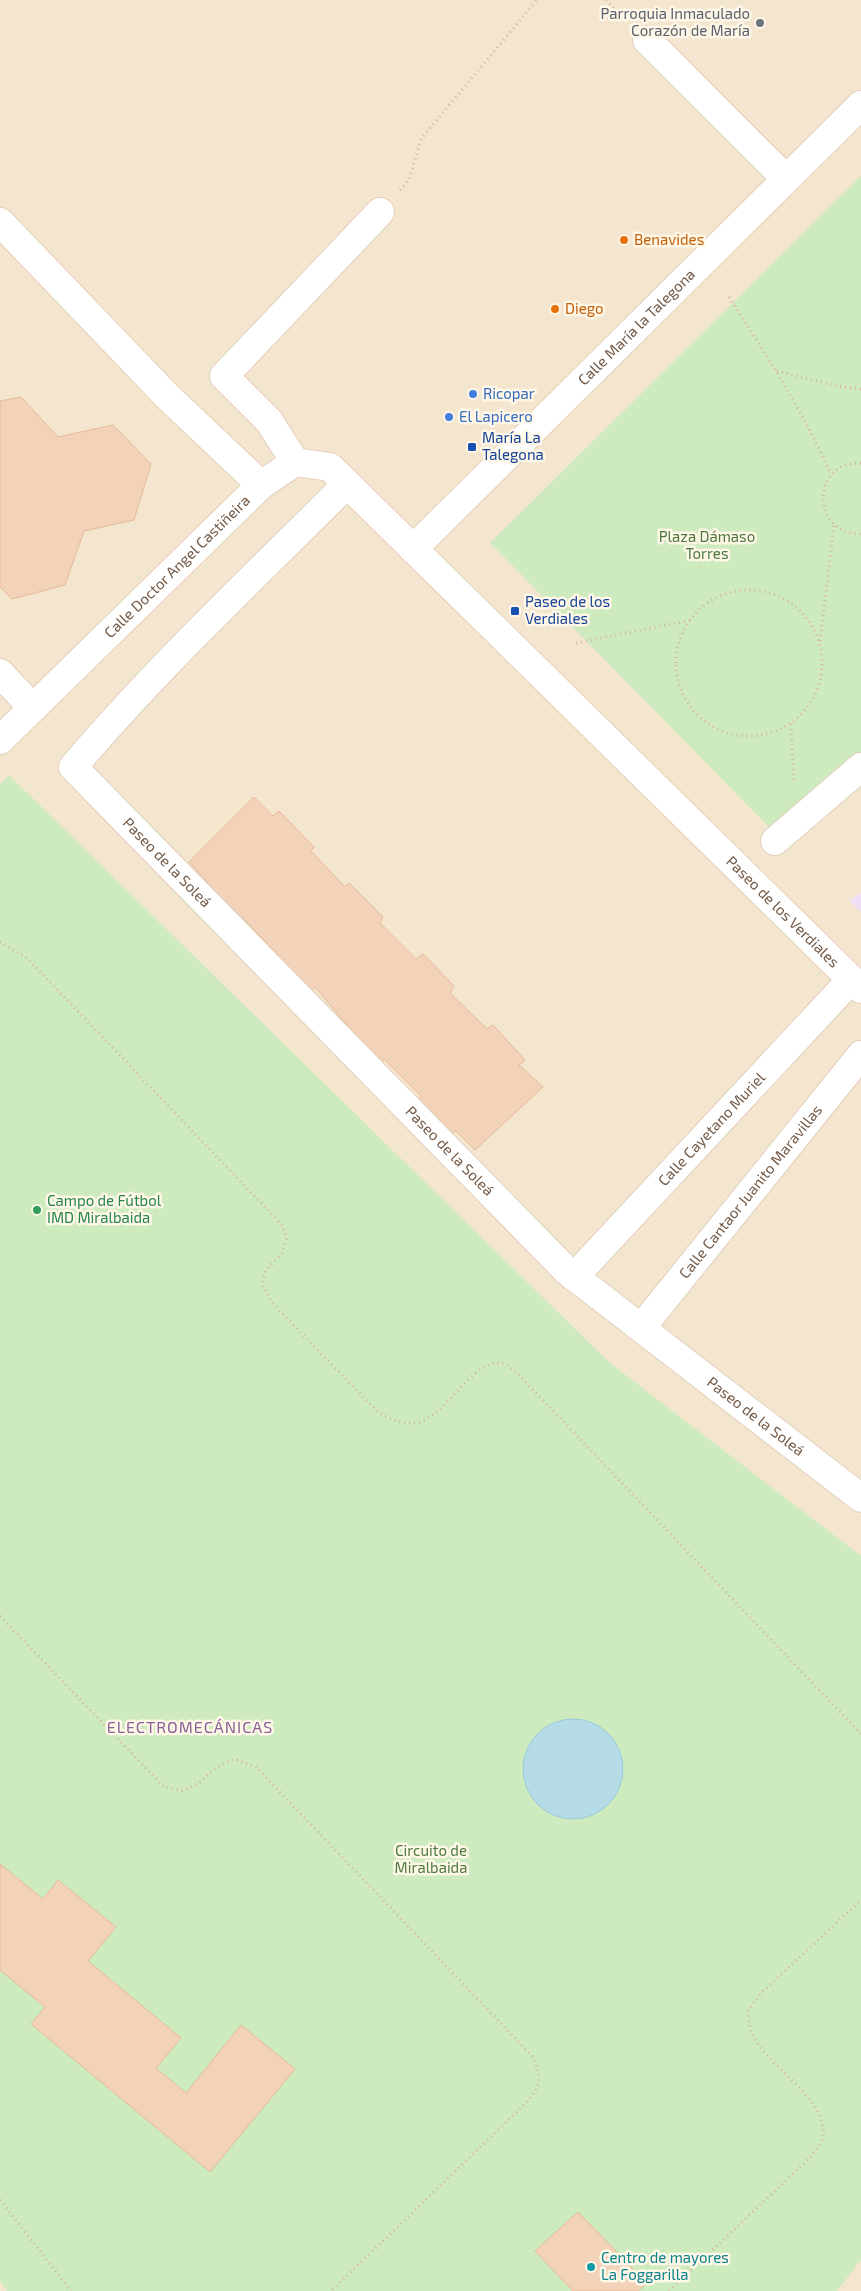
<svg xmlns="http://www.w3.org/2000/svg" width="861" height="2291" viewBox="0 0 861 2291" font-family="'Exo 2',sans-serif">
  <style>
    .residential { fill: #f4e5cf }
    .education { fill: #f0def9 }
    .green { fill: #ceeabf }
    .water { fill: #b5dce6; stroke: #9bcbd8 }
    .building { fill: #f2d2b8; stroke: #e5ba98 }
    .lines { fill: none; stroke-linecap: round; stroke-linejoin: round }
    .street-casing { stroke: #e1d0bd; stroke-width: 30 }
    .secondary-casing { stroke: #e6d1ba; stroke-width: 30 }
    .path { stroke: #d7b69b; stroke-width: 3; stroke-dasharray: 1 4; stroke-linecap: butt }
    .street { stroke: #fff; stroke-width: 28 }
    .secondary { stroke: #fff; stroke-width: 28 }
    .worship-dot { fill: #6b7280; stroke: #fff7e7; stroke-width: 2 }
    .food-dot { fill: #e8710a; stroke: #fff7e7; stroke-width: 2 }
    .shop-dot { fill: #3f7fe0; stroke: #fff7e7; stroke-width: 2 }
    .transit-dot { fill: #1a4fb4; stroke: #fff7e7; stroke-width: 2 }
    .leisure-dot { fill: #2e9e5b; stroke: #fff7e7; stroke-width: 2 }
    .culture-dot { fill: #0f9aa8; stroke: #fff7e7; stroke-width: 2 }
    .labels { text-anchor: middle; stroke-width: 5; stroke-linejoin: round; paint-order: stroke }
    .worship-label { font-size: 15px; fill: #5b616d; stroke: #fff7e7; text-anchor: end }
    .food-label { font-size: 15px; fill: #c56008; stroke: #fff7e7; text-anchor: start }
    .street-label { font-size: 15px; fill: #745a47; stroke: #fff7e7 }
    .shop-label { font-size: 15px; fill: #366cbe; stroke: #fff7e7; text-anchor: start }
    .transit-label { font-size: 15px; fill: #164399; stroke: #fff7e7; text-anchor: start }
    .park-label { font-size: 15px; fill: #4d7a3f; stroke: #fff7e7 }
    .leisure-label { font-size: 15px; fill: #27864d; stroke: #fff7e7; text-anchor: start }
    .culture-label { font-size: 15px; fill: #0d838f; stroke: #fff7e7; text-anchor: start }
    .neighbourhood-label { font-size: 16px; letter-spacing: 1px; fill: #896398; stroke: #fff7e7 }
  </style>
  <rect width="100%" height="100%" fill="#fdf3e1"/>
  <path class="residential" d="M0 0H861V2291H0Z"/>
  <path class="education" d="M861 892V912L850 901Z"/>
  <path class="green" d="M861 176V754L772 830 490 543Z
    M9 775 610 1363 861 1556V2260L837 2291H7L0 2281V785Z"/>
  <path class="water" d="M523 1769a50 50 0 1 1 100 0a50 50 0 1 1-100 0Z"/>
  <path class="building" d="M21 397 58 437 113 425 151 464 134 520 84 531 65 585 12 599 0 587V401Z
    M254 797 273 816 279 811 314 847 311 851 345 887 349 883 383 917 380 923 416 959 423 954 454 986 450 993 487 1029 493 1025 525 1060 519 1065 543 1087 475 1150 455 1130 451 1136 417 1101 421 1096 384 1059 380 1065 344 1031 348 1026 315 987 309 994 275 959 278 955 243 918 239 923 204 887 208 883 189 862Z
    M0 1864 43 1899 58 1880 116 1927 88 1961 181 2038 156 2068 186 2093 241 2025 295 2069 210 2172 31 2024 45 2007 0 1970Z
    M578 2212 647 2283 638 2291H573L535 2251Z"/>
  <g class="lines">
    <defs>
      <g id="street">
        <path d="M647 40 786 179"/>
        <path d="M295 462 269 421 224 376 380 212"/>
        <path id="s1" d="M347 484C254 577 158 667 73 767L567 1271 861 1498"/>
        <path d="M0 673 33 708"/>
        <path d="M775 841 861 767"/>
        <path id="s2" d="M574 1277 850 981"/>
        <path id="s3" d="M641 1328 861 1055"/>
      </g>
      <g id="secondary">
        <path d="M0 222 167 396 261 485"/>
        <path id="s4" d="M413 549 861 105"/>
        <path id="s5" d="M0 740 261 485 295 462 330 467 861 989"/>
      </g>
    </defs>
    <use href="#street" class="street-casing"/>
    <use href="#secondary" class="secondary-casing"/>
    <path class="path" d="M606 0 625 19
      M400 190 409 180 421 139 537 0
      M729 297C767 356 802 410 831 474
      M777 371 842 387 861 389
      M861 463C810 462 811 534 861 534
      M676 663a73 73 0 1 1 146 0a73 73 0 1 1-146 0Z
      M820 641 834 525
      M576 643 691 620
      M791 724 794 783
      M0 942 27 958 282 1225 287 1238 282 1253 266 1270 262 1283 272 1303 378 1412C389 1418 400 1424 414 1423 446 1421 475 1350 507 1365 511 1367 515 1372 519 1375L861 1734
      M0 1616 164 1787 182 1791 198 1784 217 1767 234 1759 256 1767 532 2056C543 2078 541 2086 525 2104L331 2291
      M0 2200 71 2291
      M669 2291 812 2156C815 2150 823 2142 823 2136 827 2097 767 2067 752 2034 749 2027 749 2018 748 2011L760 1994 861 1900"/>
    <use href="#street" class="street"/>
    <use href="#secondary" class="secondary"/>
  </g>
  <circle class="worship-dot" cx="760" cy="23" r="5"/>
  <g class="food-dot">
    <circle cx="624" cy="240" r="5"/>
    <circle cx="555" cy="309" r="5"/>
  </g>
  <g class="shop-dot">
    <circle cx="473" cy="394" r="5"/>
    <circle cx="449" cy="417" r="5"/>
  </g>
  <g class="transit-dot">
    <rect x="467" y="442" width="10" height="10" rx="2.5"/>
    <rect x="510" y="606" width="10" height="10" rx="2.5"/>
  </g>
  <circle class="leisure-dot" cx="37" cy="1210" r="5"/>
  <circle class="culture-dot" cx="591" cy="2267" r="5"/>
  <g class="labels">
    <g class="worship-label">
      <text x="750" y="19">Parroquia Inmaculado<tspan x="750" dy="17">Corazón de María</tspan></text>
    </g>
    <g class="food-label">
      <text x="634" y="245">Benavides</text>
      <text x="565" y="314">Diego</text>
    </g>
    <g class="street-label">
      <text dy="5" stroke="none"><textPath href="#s4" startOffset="315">Calle María la Talegona</textPath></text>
      <text dy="5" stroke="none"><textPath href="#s5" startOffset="248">Calle Doctor Angel Castiñeira</textPath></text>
      <text dy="5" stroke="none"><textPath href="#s1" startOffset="528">Paseo de la Soleá</textPath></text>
      <text dy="5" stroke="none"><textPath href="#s5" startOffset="1076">Paseo de los Verdiales</textPath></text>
      <text dy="5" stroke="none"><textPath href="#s2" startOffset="202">Calle Cayetano Muriel</textPath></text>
      <text dy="5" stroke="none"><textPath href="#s1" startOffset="932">Paseo de la Soleá</textPath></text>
      <text dy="5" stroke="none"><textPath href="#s3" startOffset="175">Calle Cantaor Juanito Maravillas</textPath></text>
      <text dy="5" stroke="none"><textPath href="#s1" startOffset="1338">Paseo de la Soleá</textPath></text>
    </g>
    <g class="shop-label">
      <text x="483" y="399">Ricopar</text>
      <text x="459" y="422">El Lapicero</text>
    </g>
    <g class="transit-label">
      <text x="482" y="443">María La<tspan x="482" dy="17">Talegona</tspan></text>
      <text x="525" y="607">Paseo de los<tspan x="525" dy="17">Verdiales</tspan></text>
    </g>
    <g class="park-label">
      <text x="707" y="542">Plaza Dámaso<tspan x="707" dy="17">Torres</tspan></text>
      <text x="431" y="1856">Circuito de<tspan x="431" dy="17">Miralbaida</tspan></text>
    </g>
    <g class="leisure-label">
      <text x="47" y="1206">Campo de Fútbol<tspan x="47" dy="17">IMD Miralbaida</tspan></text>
    </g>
    <g class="culture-label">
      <text x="601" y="2263">Centro de mayores<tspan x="601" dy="17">La Foggarilla</tspan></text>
    </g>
    <g class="neighbourhood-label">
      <text x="190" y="1733">ELECTROMECÁNICAS</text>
    </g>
  </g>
</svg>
